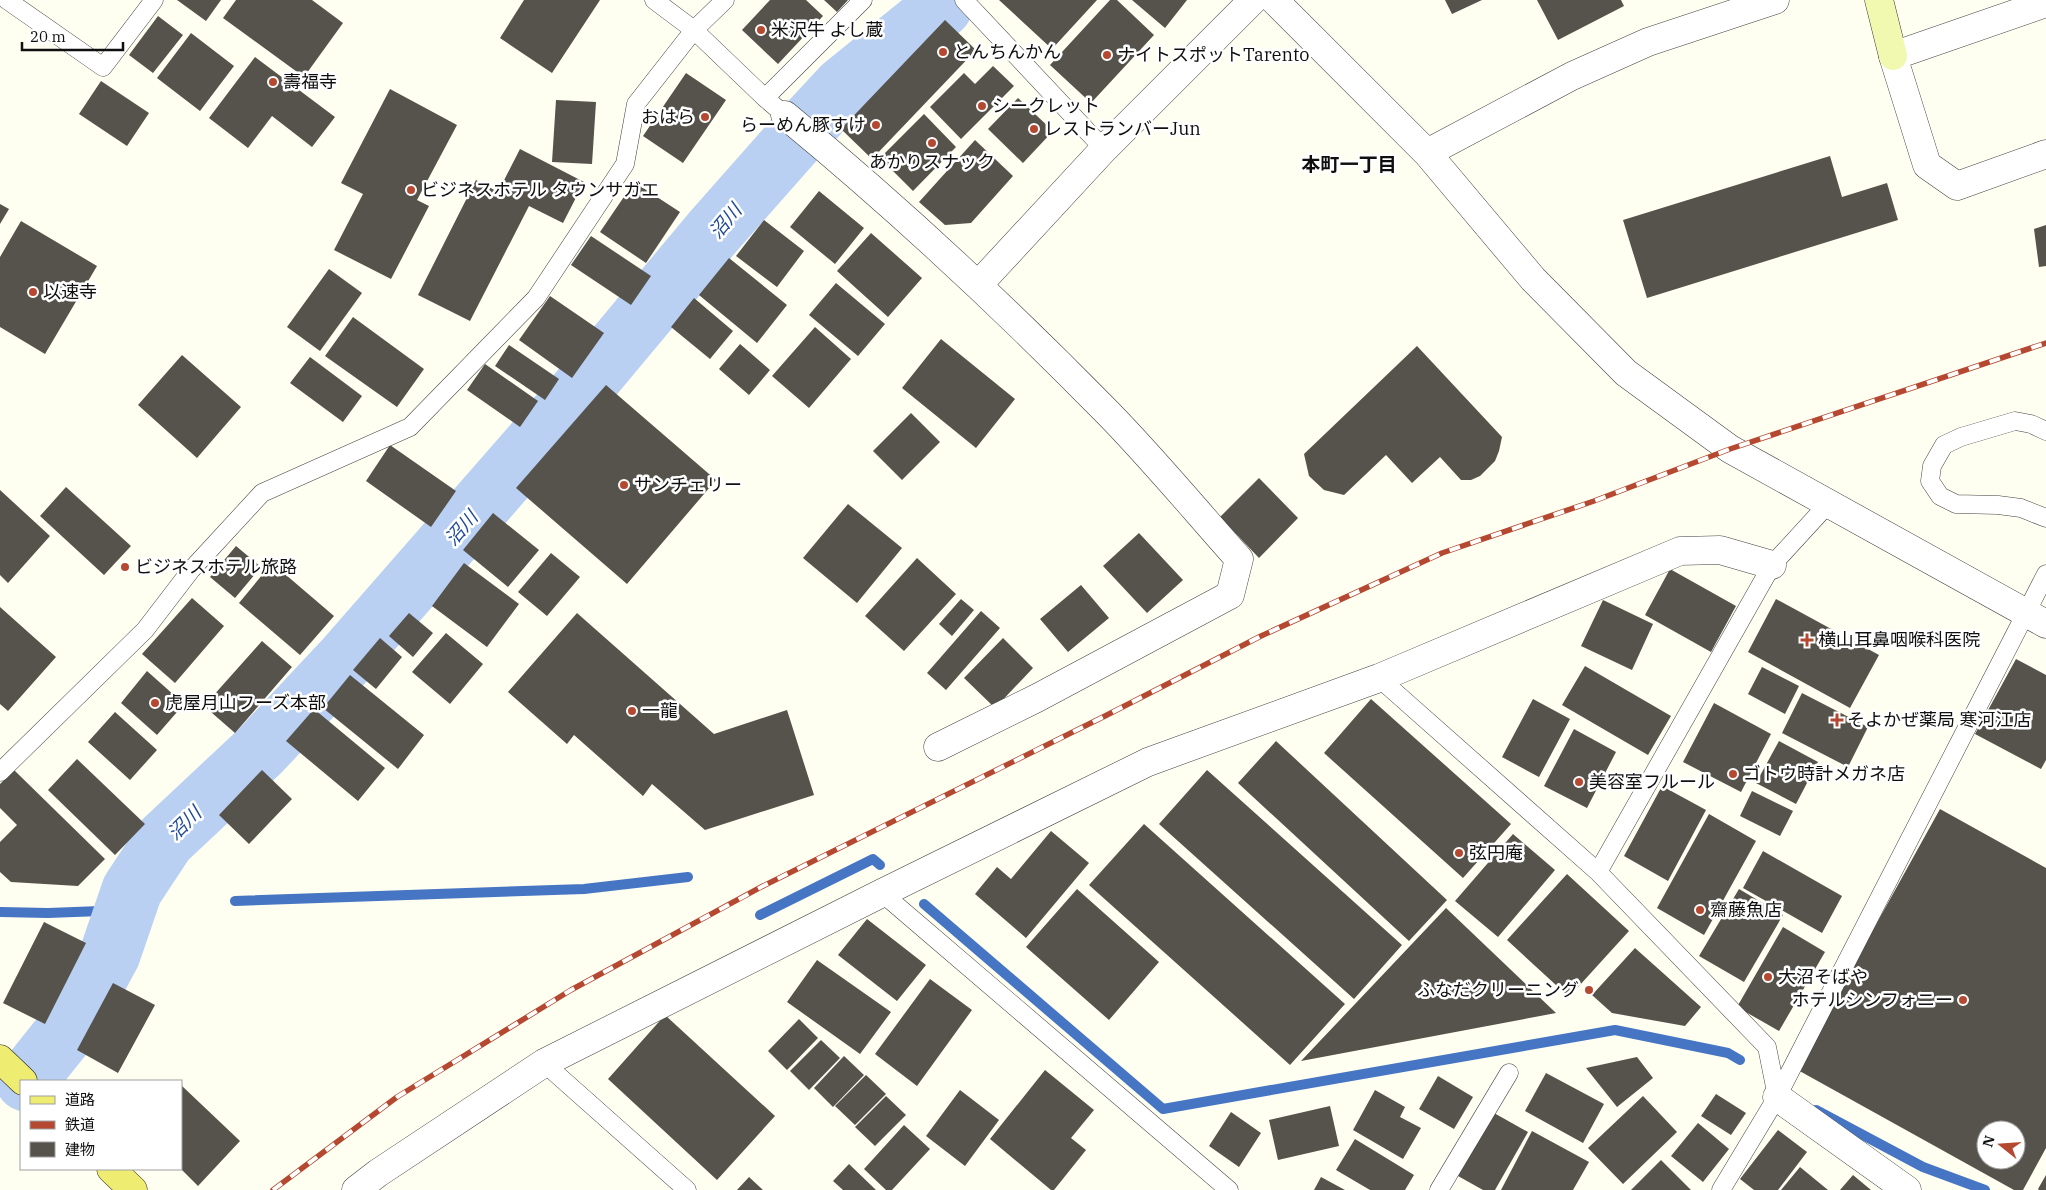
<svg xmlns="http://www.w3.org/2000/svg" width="2046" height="1190" viewBox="0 0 2046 1190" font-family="'IBM Plex Serif','Noto Sans JP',serif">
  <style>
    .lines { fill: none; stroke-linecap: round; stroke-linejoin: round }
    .stream { stroke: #4675c4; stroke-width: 10 }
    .river { stroke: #b9d0f2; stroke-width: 61 }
    .building { fill: #56524c; fill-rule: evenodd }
    .service-casing { stroke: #424242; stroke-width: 19 }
    .minor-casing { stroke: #424242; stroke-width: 29 }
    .tertiary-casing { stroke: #424242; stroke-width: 29 }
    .secondary-casing { stroke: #313131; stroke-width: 29 }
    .primary-casing { stroke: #202020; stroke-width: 29 }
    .service { stroke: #fff; stroke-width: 18 }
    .minor { stroke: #fff; stroke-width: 28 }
    .tertiary { stroke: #fff; stroke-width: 28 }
    .secondary { stroke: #f1f9b1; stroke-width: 28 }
    .primary { stroke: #eeec71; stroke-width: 28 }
    .rail-casing { stroke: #b54830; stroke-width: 5.5 }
    .rail { stroke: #fff; stroke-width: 4; stroke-dasharray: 11; stroke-linecap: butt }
    .poi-dot { fill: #b54830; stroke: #fff; stroke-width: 2 }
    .labels { text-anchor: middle; stroke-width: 5; stroke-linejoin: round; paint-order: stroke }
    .poi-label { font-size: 18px; fill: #0f0f0f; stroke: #fff; text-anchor: start }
    .neighbourhood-label { font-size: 19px; font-weight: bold; fill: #0f0f0f; stroke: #fff }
    .water-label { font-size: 19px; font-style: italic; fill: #204998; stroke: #fff }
  </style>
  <rect width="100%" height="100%" fill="#fefef1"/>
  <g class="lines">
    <path class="stream" d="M235 901 584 889 688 877
      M924 904 1163 1109 1615 1030 1728 1053 1740 1060
      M0 912 48 913 101 911
      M760 915 873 859 880 865
      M1816 1110 1923 1167 1985 1190"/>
    <path class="river" d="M26 1081 74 1021 110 954 132 890 165 840 260 751 346 659 570 403 712 233 803 130 843 87 942 7"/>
  </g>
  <path class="building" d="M177 0H221L206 21Z
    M236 0H312L343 23 304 77 223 18Z
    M524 0H600L552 73 500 38Z
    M770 0H806L823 16 778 64 742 30Z
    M824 0H848L837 12Z
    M999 0H1097L1052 49Z
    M1110 0H1117L1154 35 1091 103 1050 65Z
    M1132 0H1187L1165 28Z
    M1445 0H1482L1452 14Z
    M1537 0H1621L1624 6 1558 40Z
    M158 16 183 35 153 73 129 55Z
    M945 20 976 50 872 159 841 129Z
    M191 33 234 66 200 111 157 78Z
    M255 57 335 117 312 147 272 116 248 148 209 118Z
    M993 66 1014 86 961 139 930 107 964 73 975 84Z
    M686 73 726 100 683 163 643 136Z
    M101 81 149 113 127 146 79 114Z
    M390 89 457 125 417 200 429 206 391 279 334 250 363 194 341 183Z
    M1018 98 1053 131 1023 163 988 129Z
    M556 100 596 102 592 164 552 162Z
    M924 114 956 147 913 191 880 158Z
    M975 140 1013 176 971 223 945 225 919 202Z
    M520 149 584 182 563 223 529 206 470 321 418 295 476 180 498 192Z
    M1830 156 1842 197 1887 183 1898 220 1647 298 1623 220Z
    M634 182 680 212 646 263 600 232Z
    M819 191 864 228 835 264 790 227Z
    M0 204 9 209 0 224Z
    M764 220 804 251 777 287 736 256Z
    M21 221 97 266 45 354 0 327V257Z
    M2046 225V266L2039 267 2034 229Z
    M871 233 922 278 888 317 837 271Z
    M591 236 651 276 631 305 571 265Z
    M729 258 787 305 757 343 699 295Z
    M329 269 362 293 320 351 287 327Z
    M836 283 885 324 858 356 809 315Z
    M550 296 604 333 572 378 519 340Z
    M694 298 733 331 710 359 671 327Z
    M353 317 424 369 397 407 325 356Z
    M815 327 851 359 809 408 772 376Z
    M941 339 1015 399 976 448 902 388Z
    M740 344 770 370 749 395 719 369Z
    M509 345 559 379 545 400 495 366Z
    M1417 346 1502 437 1499 451 1495 461 1480 476 1471 480H1461L1440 457 1412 483 1386 455 1344 495 1324 490 1309 476 1304 454Z
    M182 355 241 407 197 458 138 405Z
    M310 357 362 396 343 422 290 383Z
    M485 364 538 401 520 427 467 390Z
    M606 385 716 480 627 584 516 488Z
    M911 413 940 442 902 480 873 451Z
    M390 445 456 491 431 527 366 481Z
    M1259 478 1298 518 1259 558 1220 517Z
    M66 487 131 546 104 575 40 516Z
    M0 490 50 536 8 583 0 575Z
    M848 504 902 548 857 603 803 558Z
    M493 513 539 550 508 587 463 550Z
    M1139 533 1183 580 1147 613 1103 566Z
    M236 546 261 567 235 598 210 577Z
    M551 553 580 577 547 616 518 592Z
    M917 558 956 594 904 651 865 616Z
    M272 563 334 616 300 655 239 603Z
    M464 563 519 604 487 647 432 606Z
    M1670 569 1736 606 1711 652 1645 615Z
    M1081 585 1109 618 1068 652 1040 619Z
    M192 598 224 626 175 683 142 654Z
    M961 599 974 610 952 636 939 624Z
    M1776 599 1879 655 1850 708 1748 652Z
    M1603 600 1653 624 1632 670 1581 646Z
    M0 607 56 657 8 711 0 704Z
    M981 611 1000 628 946 690 927 673Z
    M409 613 433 633 413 657 389 636Z
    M577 613 714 734 787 710 814 795 705 830 652 784 643 796 574 735 567 744 508 692Z
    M446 633 483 664 450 704 412 672Z
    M380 638 402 657 376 689 353 670Z
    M1003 638 1033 668 995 708 964 678Z
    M262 641 292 667 235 733 204 706Z
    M2016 659 2046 675V760L2041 769 1975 734Z
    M1585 666 1671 716 1648 755 1562 705Z
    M1762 667 1799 686 1785 714 1748 694Z
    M147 671 184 704 157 735 121 703Z
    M350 675 424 735 398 769 323 708Z
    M1802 693 1868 727 1848 767 1782 733Z
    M1371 699 1511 824 1463 878 1324 753Z
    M1533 699 1570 719 1539 777 1502 757Z
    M1714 703 1771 734 1741 792 1683 762Z
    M314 709 385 768 358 801 286 741Z
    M115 712 157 750 130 780 88 742Z
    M1574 729 1616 752 1587 808 1544 786Z
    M1276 741 1447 900 1409 941 1238 783Z
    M1779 741 1818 762 1796 804 1756 783Z
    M77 759 145 824 115 855 48 790Z
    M14 770 105 859 78 886 11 882 0 872V842L17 825 0 808V784Z
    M262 770 292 799 249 844 219 815Z
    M1207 770 1402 945 1354 999 1159 824Z
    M1662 786 1706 810 1668 881 1624 856Z
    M1752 791 1793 811 1780 836 1740 816Z
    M1940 809 2046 868V1148L2023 1190H2014L1796 1069ZM1986 1130H2016V1160H1986Z
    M1709 814 1756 841 1704 935 1657 908Z
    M1144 824 1345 1004 1290 1065 1089 885Z
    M1051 831 1089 863 1026 938 975 894 997 867 1011 879Z
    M1513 834 1555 870 1498 937 1455 901Z
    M1763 851 1842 896 1822 933 1743 888Z
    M1567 874 1629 931 1569 997 1507 940Z
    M1077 889 1159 962 1109 1020 1026 947Z
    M1739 889 1783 915 1744 982 1699 956Z
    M1446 908 1556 1013 1301 1061Z
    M867 919 926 965 897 1001 838 955Z
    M44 922 86 943 45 1024 3 1003Z
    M1783 927 1825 952 1779 1031 1737 1007Z
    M1635 948 1701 1007 1685 1026 1612 1013 1592 995Z
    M817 960 891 1012 860 1054 787 1002Z
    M930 979 972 1010 917 1086 875 1054Z
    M113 983 155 1005 118 1073 77 1050Z
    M665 1015 775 1116 717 1180 608 1079Z
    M799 1019 818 1038 787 1070 768 1051Z
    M821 1040 840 1058 809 1090 790 1071Z
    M844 1056 864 1075 833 1107 814 1088Z
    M1637 1057 1653 1078 1617 1107 1586 1068Z
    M1045 1070 1094 1110 1071 1138 1086 1150 1054 1190H1051L990 1139Z
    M1546 1073 1604 1104 1583 1143 1525 1111Z
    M866 1075 886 1094 855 1125 835 1106Z
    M1438 1076 1473 1097 1454 1129 1419 1109Z
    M181 1085 240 1141 198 1186 181 1169Z
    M960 1090 999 1120 965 1166 926 1136Z
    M1375 1090 1405 1107 1400 1117 1421 1128 1403 1159 1353 1130Z
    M1716 1094 1746 1113 1731 1135 1701 1116Z
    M886 1096 906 1115 875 1146 855 1127Z
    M1643 1096 1677 1132 1623 1184 1588 1148Z
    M1330 1106 1339 1146 1278 1160 1269 1120Z
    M1231 1112 1261 1133 1239 1167 1209 1146Z
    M1494 1113 1528 1132 1495 1190H1483L1458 1176Z
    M1698 1123 1729 1149 1703 1182 1671 1156Z
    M904 1125 930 1149 892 1190H886L864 1169Z
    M1778 1130 1807 1152 1778 1190H1754L1740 1179Z
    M1532 1131 1589 1162 1573 1190H1501Z
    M1355 1139 1414 1175 1405 1190H1370L1336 1170Z
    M1661 1160 1691 1190H1631Z
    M849 1164 876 1190H843L833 1181Z
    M1800 1167 1828 1190H1781Z
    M1853 1175 1871 1190H1840Z
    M2046 1175V1190H2039L2038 1189Z
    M749 1177 763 1190H737Z
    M1321 1177 1345 1190H1314Z"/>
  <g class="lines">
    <defs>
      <path id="service" d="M7 0 103 67 154 0
        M654 0 694 30 765 98 785 115
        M964 0 1104 149
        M765 98 863 0
        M2046 431 2031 424 2015 421 1961 437 1944 445 1932 466 1930 481 1940 496 1956 504 1998 505 2021 508 2046 518
        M1379 678 1598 872 1767 1047 1777 1097 1721 1190
        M0 772 145 630 191 570 262 493 410 427 536 298 625 164 636 104 694 30 725 0
        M1598 872 1772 565 1828 504
        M882 893 1229 1190
        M544 1063 687 1190
        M1777 1097 2046 574
        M1439 1190 1509 1073"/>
      <path id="minor" d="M2046 3 1893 56 1927 165 1957 186 2046 154
        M785 115C898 208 1005 308 1108 413 1154 460 1196 511 1239 559L1230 595 1037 698 938 747
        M979 284 1104 149 1253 0
        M1777 1097 1907 1190
        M356 1190 378 1173 544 1063 882 893 1148 762 1379 678 1680 551 1720 550 1772 565"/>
      <path id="tertiary" d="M1274 0 1427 153 1533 279 1626 373 1730 449 2046 624
        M1427 153 1572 76 1648 42 1775 0"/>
      <path id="secondary" d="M1879 0 1893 56"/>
      <path id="primary" d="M0 1059 23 1081
        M111 1169 133 1190"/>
    </defs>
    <use href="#service" class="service-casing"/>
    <use href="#minor" class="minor-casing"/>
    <use href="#tertiary" class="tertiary-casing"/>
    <use href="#secondary" class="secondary-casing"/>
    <use href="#primary" class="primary-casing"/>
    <use href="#service" class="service"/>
    <use href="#minor" class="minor"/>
    <use href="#tertiary" class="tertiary"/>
    <use href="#secondary" class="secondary"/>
    <use href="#primary" class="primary"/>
    <defs>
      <path id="rail" d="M273 1190 397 1097 571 990 763 886 1105 716 1261 636 1442 553 1594 501 1730 449 2046 343"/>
    </defs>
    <use href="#rail" class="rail-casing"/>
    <use href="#rail" class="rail"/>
  </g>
  <g class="poi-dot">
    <circle cx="761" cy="30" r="5"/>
    <circle cx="943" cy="52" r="5"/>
    <circle cx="1107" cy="55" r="5"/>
    <circle cx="273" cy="82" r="5"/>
    <circle cx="982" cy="106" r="5"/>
    <circle cx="705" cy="117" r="5"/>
    <circle cx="876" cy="125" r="5"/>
    <circle cx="1034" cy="129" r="5"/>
    <circle cx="932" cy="143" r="5"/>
    <circle cx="411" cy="190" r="5"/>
    <circle cx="33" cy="292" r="5"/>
    <circle cx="624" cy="485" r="5"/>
    <circle cx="125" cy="567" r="5"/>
    <path d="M1804.5 632.5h5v5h5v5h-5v5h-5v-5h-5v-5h5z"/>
    <circle cx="155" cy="703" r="5"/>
    <circle cx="632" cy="711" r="5"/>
    <path d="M1834.5 712.5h5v5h5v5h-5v5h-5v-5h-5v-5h5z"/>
    <circle cx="1733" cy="774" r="5"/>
    <circle cx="1579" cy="782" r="5"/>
    <circle cx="1459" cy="853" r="5"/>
    <circle cx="1700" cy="910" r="5"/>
    <circle cx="1768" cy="977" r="5"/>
    <circle cx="1589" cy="990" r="5"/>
    <circle cx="1963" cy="1000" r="5"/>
  </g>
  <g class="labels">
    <g class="poi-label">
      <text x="771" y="36">米沢牛 よし蔵</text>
      <text x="953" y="58">とんちんかん</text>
      <text x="1117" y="61">ナイトスポットTarento</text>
      <text x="283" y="88">壽福寺</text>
      <text x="992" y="112">シークレット</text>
      <text x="695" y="123" text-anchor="end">おはら</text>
      <text x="866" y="131" text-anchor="end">らーめん豚すけ</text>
      <text x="1044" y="135">レストランバーJun</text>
      <text x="932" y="168" text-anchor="middle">あかりスナック</text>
      <text x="421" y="196">ビジネスホテル タウンサガエ</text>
      <text x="43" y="298">以速寺</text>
      <text x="634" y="491">サンチェリー</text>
      <text x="135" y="573">ビジネスホテル旅路</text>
      <text x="1818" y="646">横山耳鼻咽喉科医院</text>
      <text x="165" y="709">虎屋月山フーズ本部</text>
      <text x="642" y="717">一龍</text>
      <text x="1847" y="726">そよかぜ薬局 寒河江店</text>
      <text x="1743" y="780">ゴトウ時計メガネ店</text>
      <text x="1589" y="788">美容室フルール</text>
      <text x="1469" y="859">弦円庵</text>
      <text x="1710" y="916">齋藤魚店</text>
      <text x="1778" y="983">大沼そばや</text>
      <text x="1579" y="996" text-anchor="end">ふなだクリーニング</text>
      <text x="1953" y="1006" text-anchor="end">ホテルシンフォニー</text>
    </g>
    <g class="neighbourhood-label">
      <text x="1349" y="171">本町一丁目</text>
    </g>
    <g class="water-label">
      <text transform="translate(725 221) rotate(-50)" y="7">沼川</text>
      <text transform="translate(461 528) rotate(-49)" y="7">沼川</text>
      <text transform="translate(184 823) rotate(-44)" y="7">沼川</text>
    </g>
  </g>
  <rect x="20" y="1080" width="162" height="90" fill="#ffffff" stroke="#9f9f9f"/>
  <rect x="30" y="1096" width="25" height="8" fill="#eeec71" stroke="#9f9f9f"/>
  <text x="65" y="1105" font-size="15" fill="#0f0f0f">道路</text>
  <rect x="30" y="1121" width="25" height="8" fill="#b54830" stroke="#9f9f9f"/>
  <text x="65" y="1130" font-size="15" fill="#0f0f0f">鉄道</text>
  <rect x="30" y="1142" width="25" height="15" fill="#56524c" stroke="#9f9f9f"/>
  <text x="65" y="1155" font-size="15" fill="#0f0f0f">建物</text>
  <g transform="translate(2001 1145) rotate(287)"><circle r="24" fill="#ffffff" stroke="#9f9f9f"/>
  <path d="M0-4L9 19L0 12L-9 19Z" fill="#b54830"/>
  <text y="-8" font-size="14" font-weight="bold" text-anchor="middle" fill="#0f0f0f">N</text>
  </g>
  <path d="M22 42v8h101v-8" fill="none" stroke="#0f0f0f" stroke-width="2.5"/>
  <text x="30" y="42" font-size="15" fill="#0f0f0f" stroke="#ffffff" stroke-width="4" paint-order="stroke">20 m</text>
</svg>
